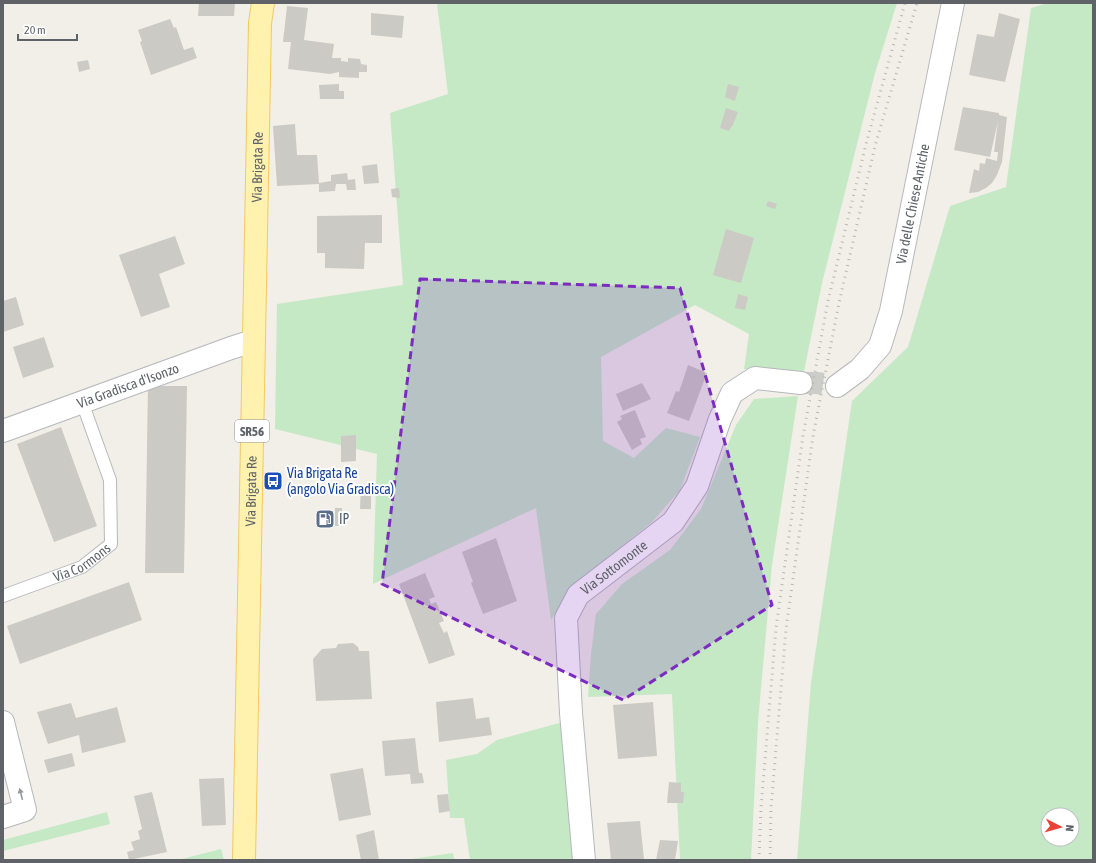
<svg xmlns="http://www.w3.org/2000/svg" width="1096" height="863" viewBox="0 0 1096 863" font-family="'Asap Condensed',sans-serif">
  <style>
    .green { fill: #c5e8c5; fill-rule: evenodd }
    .building { fill: #cccac5 }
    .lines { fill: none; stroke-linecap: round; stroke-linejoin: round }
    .street-tunnel { stroke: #ccccc8; stroke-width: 22; stroke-dasharray: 22 11; stroke-linecap: butt }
    .lane-casing { stroke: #b5b8bc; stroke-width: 14 }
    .street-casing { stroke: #b5b8bc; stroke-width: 24 }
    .primary-casing { stroke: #f2c960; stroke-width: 24 }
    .lane { stroke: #fff; stroke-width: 12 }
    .street { stroke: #fff; stroke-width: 22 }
    .primary { stroke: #fff2af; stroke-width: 22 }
    .rail { stroke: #b6b7b8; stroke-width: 3; stroke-dasharray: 1 5; stroke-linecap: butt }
    .oneway { fill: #979a9d }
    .marked { fill: #7b2cbf; fill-opacity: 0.2; stroke: #7b2cbf; stroke-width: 3; stroke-dasharray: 8 5; stroke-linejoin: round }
    .labels { text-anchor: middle; stroke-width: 4; stroke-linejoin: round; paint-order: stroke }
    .shield { fill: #fff; stroke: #8f9295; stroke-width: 1 }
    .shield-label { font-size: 13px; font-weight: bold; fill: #5f6368 }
    .street-label { font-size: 14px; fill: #5f6368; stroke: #fff }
    .transit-label { font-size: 14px; fill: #164399; stroke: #fff; text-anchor: start }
    .service-label { font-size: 14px; fill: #4e5e75; stroke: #fff; text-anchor: start }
  </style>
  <rect width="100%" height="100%" fill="#f1efe8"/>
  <path class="green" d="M437 3H897L875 73 822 283 804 371 744 369 749 334 695 305 601 357 603 441 634 458 666 428 700 437 680 490 652 522 573 585 551 620 536 508 373 584 377 454 275 429 277 304 403 285 390 113 448 94Z
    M1048 3H1093V860H797L811 683 852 401 908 347 950 206 1006 187 1031 8ZM1048 815H1072V839H1048Z
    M798 396 772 565 758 722 751 860H680L672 694 588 697 591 654 596 614 622 584 670 550 701 509 736 425 754 399Z
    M563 722 574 860H470L464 818H450L446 760 477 754 497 740Z
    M107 812 110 824 3 851V840Z
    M221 849 224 860H178Z
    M453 853 454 860H405Z"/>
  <path class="building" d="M199 3H235L234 16H198Z
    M287 6 308 8 304 40 334 44 332 58H341V61L348 62V58L360 59 361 64 367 65V72H359V78L339 77V72L330 74 288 69 291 42H283Z
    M371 13 404 16 402 38 371 35Z
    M999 13 1020 19 1005 82 969 75 977 34 994 37Z
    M170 19 174 28 176 27 184 50 193 47 197 58 151 75 140 42 142 41 138 30Z
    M88 60 90 69 79 72 77 62Z
    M339 84V91H344V99H320L319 85Z
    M728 84 739 87 735 101 725 97Z
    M963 107 999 113V115L1007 117 1002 162 997 175 992 183 986 188 978 192 969 193 974 169 979 171 980 163 985 164 986 158 997 161 998 152H994L998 121 990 157 954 150Z
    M726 108 738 112 732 127H731L729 131 720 128Z
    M295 124 297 155H317L319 183 331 181V175L347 173 348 180 355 179 356 190H347L346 184H336L335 191 319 192V184L277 186 273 126Z
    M377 164 379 183 364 184 362 166Z
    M399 188 400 198 392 197 391 189Z
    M768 201 777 204 775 209 766 206Z
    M382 215V243H365L364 269 325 268V253H317V216Z
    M726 229 754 238 741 283 713 275Z
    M175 236 185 264 159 274 170 307 141 317 119 255Z
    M738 294 748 297 745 310 735 308Z
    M16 297 24 325 3 332V301Z
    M44 337 54 367 23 378 13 347Z
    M688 365 707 373 689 421 667 413 676 391 679 392Z
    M642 383 651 399 623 411 616 394Z
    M148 386H187L184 573H145Z
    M635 410 646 437 640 439 642 444 632 450 617 422 622 419 620 416Z
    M61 427 97 526 54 542 17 444Z
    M356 435V461L341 462V436Z
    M361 485 371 486V509H360Z
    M335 508H342V526H335Z
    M496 538 517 601 483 614 471 583 473 582 462 552Z
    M425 573 435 597 429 599 431 604 436 602 444 621 439 623 444 633 447 631 455 655 429 664 399 584Z
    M129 582 142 620 20 664 7 626Z
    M353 643 358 647 359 651H369L372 699 316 701 313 659 322 649 336 648 338 644Z
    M473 698 476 719 489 717 492 735 439 742 436 702Z
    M653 702 657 756 618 759 613 705Z
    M71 703 76 718 117 707 126 742 82 753 79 735 48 744 37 712Z
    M415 738 419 773H422L424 783 411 784 410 774 385 776 382 741Z
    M72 753 75 766 48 773 44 760Z
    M363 768 371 815 339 821 330 774Z
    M224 778 226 825 202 826 199 779Z
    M669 782 681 783V792H684L683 803H667Z
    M152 792 167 852 129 860 127 852 134 850 131 842 140 839 138 831 142 829 134 796Z
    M448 794 450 811 439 813 437 795Z
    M640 821 644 859 611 860 607 823Z
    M374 830 379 860H361L356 835Z
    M660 840 678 841 675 860H656Z"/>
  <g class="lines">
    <path class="street-tunnel" d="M801 383H817L837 386"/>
    <defs>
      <g id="lane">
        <path id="s1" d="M3 596 82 567 111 544 110 480 82 402"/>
      </g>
      <g id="street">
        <path id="s2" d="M837 386 860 369 880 346 891 311 953 3"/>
        <path id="s3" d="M3 431 231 348 253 341"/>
        <path d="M3 722 25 810 3 817"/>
        <path id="s4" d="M584 860 571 713 566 618 578 595 673 522 697 486 720 419 732 393 755 378 801 383"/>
      </g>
      <g id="primary">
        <path id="s5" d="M244 860 260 23 263 3"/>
      </g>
    </defs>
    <use href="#lane" class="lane-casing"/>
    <use href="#street" class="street-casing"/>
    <use href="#primary" class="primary-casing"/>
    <use href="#lane" class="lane"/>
    <use href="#street" class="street"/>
    <use href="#primary" class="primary"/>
    <path class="rail" d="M759 860 761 808 776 628 803 436 828 301 866 144 905 3
      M770 860 771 808 786 629 813 436 839 303 875 146 917 3"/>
  </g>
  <defs><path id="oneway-solid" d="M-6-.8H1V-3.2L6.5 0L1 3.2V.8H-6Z"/></defs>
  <use class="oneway" href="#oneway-solid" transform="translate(21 794) rotate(-104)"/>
  <path class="marked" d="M420 279 680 288 772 605 623 700 382 584Z"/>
  <defs>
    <symbol id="bus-square" viewBox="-11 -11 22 22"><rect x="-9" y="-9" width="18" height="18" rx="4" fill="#1a4fb4" stroke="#fff"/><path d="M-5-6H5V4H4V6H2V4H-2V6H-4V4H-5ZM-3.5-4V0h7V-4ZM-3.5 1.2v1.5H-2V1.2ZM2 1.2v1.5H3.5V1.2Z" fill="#fff"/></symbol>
    <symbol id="fuel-square" viewBox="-11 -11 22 22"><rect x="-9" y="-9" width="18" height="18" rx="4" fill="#5c6f8a" stroke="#fff"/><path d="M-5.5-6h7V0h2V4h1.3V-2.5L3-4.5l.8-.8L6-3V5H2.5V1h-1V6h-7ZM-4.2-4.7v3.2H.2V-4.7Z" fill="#fff"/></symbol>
  </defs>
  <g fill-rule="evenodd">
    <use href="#bus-square" x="262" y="470" width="22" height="22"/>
    <use href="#fuel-square" x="314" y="508" width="22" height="22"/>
  </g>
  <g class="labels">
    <rect class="shield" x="235" y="420" width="34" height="22" rx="3"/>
    <g class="shield-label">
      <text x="252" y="436">SR56</text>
    </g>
    <g class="street-label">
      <text dy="5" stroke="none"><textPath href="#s5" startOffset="693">Via Brigata Re</textPath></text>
      <text dy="5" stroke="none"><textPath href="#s2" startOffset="205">Via delle Chiese Antiche</textPath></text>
      <text dy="5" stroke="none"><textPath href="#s3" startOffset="133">Via Gradisca d'Isonzo</textPath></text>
      <text dy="5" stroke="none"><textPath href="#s5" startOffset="369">Via Brigata Re</textPath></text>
      <text dy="5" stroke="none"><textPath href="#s1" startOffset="86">Via Cormons</textPath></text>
      <text dy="5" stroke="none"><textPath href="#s4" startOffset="314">Via Sottomonte</textPath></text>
    </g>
    <g class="transit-label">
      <text x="287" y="478">Via Brigata Re<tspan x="287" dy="16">(angolo Via Gradisca)</tspan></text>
    </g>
    <g class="service-label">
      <text x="339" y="524">IP</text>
    </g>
  </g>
  <rect width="1096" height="863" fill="none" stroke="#5f6368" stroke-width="8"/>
  <g transform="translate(1060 827) rotate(96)"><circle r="19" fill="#ffffff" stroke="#bfc1c3"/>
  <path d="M0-3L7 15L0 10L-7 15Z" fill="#ea4335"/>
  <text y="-6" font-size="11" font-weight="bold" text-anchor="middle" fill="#5f6368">N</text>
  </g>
  <path d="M18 34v6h59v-6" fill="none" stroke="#5f6368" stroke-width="2"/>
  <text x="24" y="34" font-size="12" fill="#5f6368" stroke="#ffffff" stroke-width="3" paint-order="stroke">20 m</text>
</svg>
